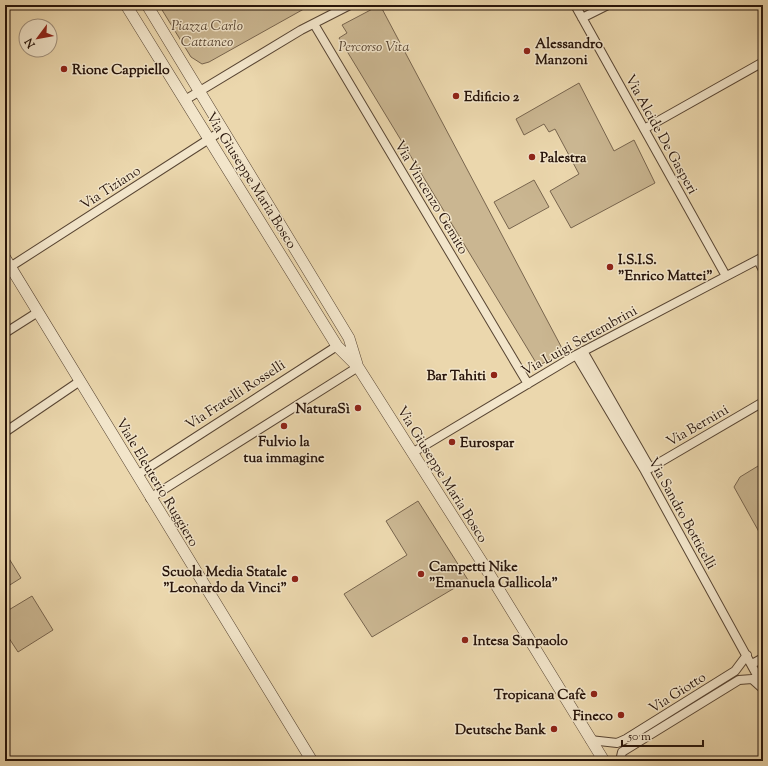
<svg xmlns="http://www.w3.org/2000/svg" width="768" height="766" viewBox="0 0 768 766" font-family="'Sorts Mill Goudy',serif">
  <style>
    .green { fill: #cab691; stroke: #78654e }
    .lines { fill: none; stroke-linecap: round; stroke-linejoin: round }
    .minor-casing { stroke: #584533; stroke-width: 10 }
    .tertiary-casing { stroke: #584533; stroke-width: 12 }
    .minor { stroke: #f2e5ca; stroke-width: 8 }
    .tertiary { stroke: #f2e5ca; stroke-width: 11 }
    .poi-dot { fill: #8f2418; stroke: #f2e5ca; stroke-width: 1.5 }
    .labels { text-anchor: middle; stroke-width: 3; stroke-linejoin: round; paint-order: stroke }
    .park-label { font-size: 14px; font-style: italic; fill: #584532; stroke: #f2e5ca }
    .poi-label { font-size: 14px; font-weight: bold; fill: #27140a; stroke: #f2e5ca; text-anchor: start }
    .street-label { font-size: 14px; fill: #27140a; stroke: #f2e5ca }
  </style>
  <rect width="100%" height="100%" fill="#ebd7ad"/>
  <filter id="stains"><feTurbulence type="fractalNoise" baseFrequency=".005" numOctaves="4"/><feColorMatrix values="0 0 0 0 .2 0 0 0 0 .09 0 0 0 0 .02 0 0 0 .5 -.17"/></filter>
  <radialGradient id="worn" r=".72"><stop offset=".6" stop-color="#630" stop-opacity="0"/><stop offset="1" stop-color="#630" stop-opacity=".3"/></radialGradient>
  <path class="green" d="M159 5H311L209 62 202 64 191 57Z
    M380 5 564 352 538 366 339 38 347 33 342 25Z
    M579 83 614 151 634 140 655 183 571 228 550 191 579 174 555 129 549 132 544 124 524 135 516 119Z
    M534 180 549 207 509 229 494 202Z
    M763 463V539L734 487 740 477Z
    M418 501 468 580 372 637 344 594 407 555 386 521Z
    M5 552 21 578 5 588Z
    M32 596 53 630 18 652 5 632 7 611Z"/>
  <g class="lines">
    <defs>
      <path id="minor" d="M575 5 726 276
        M582 18 608 5
        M314 24 528 384
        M185 100 301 30 350 5
        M644 129 763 62
        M758 260 763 270
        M10 267 223 130
        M5 333 38 312
        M583 351 650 468
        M576 355 645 471 763 686
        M5 432 80 381
        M412 453 576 355 763 257
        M645 471 763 402
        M137 475 337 346
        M150 498 358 367
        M752 664 763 658
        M590 740 617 743 626 739 735 671 747 655
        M620 761 622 752 739 680 752 679 762 688"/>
      <path id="tertiary" d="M126 5 337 346 358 367 485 567 604 761
        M147 5 349 338 357 364
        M5 258 312 761"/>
    </defs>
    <use href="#minor" class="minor-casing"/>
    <use href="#tertiary" class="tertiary-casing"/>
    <use href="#minor" class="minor"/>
    <use href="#tertiary" class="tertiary"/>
  </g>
  <g class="poi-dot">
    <circle cx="527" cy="51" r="4"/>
    <circle cx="64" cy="69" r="4"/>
    <circle cx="456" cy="96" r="4"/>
    <circle cx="532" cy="157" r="4"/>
    <circle cx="610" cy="267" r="4"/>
    <circle cx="494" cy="375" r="4"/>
    <circle cx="358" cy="408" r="4"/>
    <circle cx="284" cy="426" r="4"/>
    <circle cx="452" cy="442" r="4"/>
    <circle cx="421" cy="574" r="4"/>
    <circle cx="295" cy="579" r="4"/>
    <circle cx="465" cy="640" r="4"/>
    <circle cx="594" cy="694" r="4"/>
    <circle cx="621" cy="715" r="4"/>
    <circle cx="554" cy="729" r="4"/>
  </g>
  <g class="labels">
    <g class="park-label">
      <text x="207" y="30">Piazza Carlo<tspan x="207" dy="16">Cattaneo</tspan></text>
      <text x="374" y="51">Percorso Vita</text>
    </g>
    <g class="poi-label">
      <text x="535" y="48">Alessandro<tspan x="535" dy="16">Manzoni</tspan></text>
      <text x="72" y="74">Rione Cappiello</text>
      <text x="464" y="101">Edificio 2</text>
      <text x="540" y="162">Palestra</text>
      <text x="618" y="264">I.S.I.S.<tspan x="618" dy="16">"Enrico Mattei"</tspan></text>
      <text x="486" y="380" text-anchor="end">Bar Tahiti</text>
      <text x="350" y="413" text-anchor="end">NaturaSì</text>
      <text x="284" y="446" text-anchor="middle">Fulvio la<tspan x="284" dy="16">tua immagine</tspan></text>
      <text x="460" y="447">Eurospar</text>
      <text x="429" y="571">Campetti Nike<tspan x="429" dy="16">"Emanuela Gallicola"</tspan></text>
      <text x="287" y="576" text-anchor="end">Scuola Media Statale<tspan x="287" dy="16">"Leonardo da Vinci"</tspan></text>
      <text x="473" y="645">Intesa Sanpaolo</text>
      <text x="586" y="699" text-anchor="end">Tropicana Cafè</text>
      <text x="613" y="720" text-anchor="end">Fineco</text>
      <text x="546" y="734" text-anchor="end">Deutsche Bank</text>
    </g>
    <g class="street-label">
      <text transform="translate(662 134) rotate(61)" y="5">Via Alcide De Gasperi</text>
      <text transform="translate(252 180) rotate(58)" y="5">Via Giuseppe Maria Bosco</text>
      <text transform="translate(110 187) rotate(-33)" y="5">Via Tiziano</text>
      <text transform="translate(432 197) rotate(59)" y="5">Via Vincenzo Gemito</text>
      <text transform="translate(579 340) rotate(-29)" y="5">Via Luigi Settembrini</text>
      <text transform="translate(235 394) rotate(-33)" y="5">Via Fratelli Rosselli</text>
      <text transform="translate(697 425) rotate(-30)" y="5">Via Bernini</text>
      <text transform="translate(443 474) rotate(58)" y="5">Via Giuseppe Maria Bosco</text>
      <text transform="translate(158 482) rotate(59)" y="5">Viale Eleuterio Ruggiero</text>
      <text transform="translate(683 513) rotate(61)" y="5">Via Sandro Botticelli</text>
      <text transform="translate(677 692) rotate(-32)" y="5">Via Giotto</text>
    </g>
  </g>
  <rect width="768" height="766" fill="none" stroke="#ebd7ad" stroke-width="20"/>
  <rect x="6" y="6" width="756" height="754" fill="none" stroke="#27140a" stroke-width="2"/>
  <rect x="10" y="10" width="748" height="746" fill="none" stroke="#27140a"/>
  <g transform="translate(38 38) rotate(238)"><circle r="19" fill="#f2e5ca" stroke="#a1917d"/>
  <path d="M0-3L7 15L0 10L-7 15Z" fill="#8f2418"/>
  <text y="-6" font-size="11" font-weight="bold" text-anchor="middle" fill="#27140a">N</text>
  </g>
  <path d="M622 740v6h81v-6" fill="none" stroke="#27140a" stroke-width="2"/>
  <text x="628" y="740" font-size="12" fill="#27140a" stroke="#f2e5ca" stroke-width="3" paint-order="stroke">50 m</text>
  <rect width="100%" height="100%" filter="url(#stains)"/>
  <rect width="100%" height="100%" fill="url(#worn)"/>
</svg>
